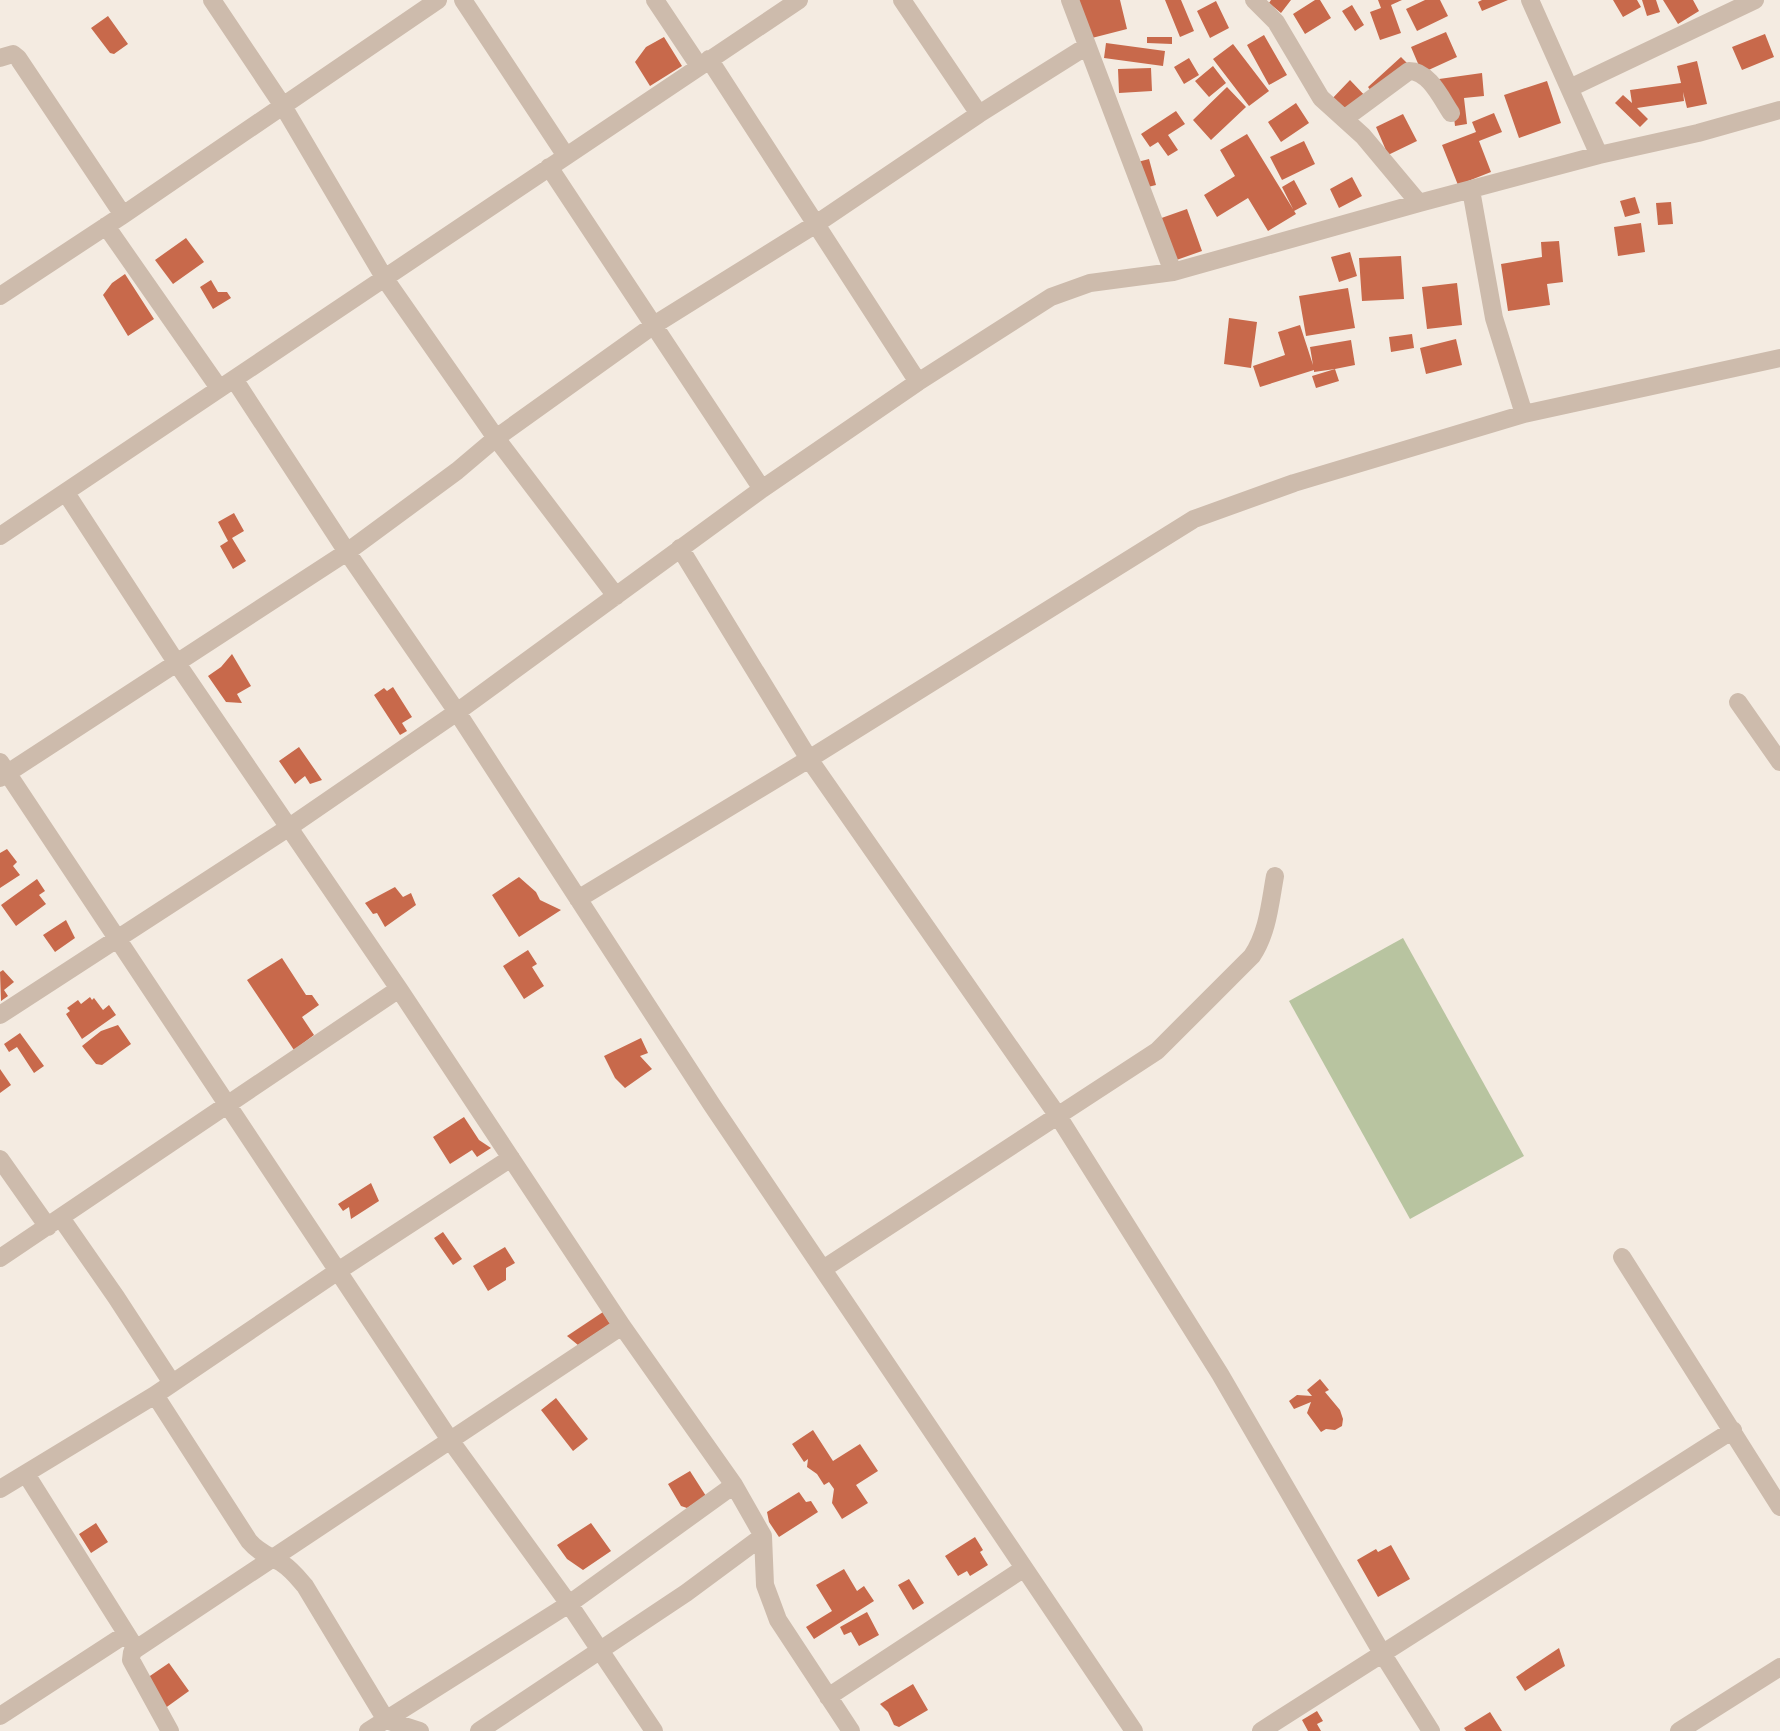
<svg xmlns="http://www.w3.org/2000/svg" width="1780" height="1731" viewBox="0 0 1780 1731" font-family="Arial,sans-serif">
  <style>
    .green { fill: #b8c4a0 }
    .building { fill: #c8694b }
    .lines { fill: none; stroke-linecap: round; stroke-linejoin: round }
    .minor { stroke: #cdbbac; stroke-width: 18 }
  </style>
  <rect width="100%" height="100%" fill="#f4ebe1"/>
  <path class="green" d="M1403 938 1524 1156 1410 1219 1289 1001Z"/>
  <path class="building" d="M1079 0H1120L1127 29 1088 39Z
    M1165 0H1181L1194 31 1180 37Z
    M1271 0H1291L1281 13 1269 3Z
    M1315 0H1320L1331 18 1305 34 1293 14Z
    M1378 0H1402L1391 5 1401 33 1380 40 1370 12 1381 8Z
    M1425 0H1440L1448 16 1417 31 1406 9Z
    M1482 0H1508L1482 11 1478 2Z
    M1613 0H1637L1641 7 1623 17Z
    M1642 0H1656L1660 12 1647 16Z
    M1663 0H1693L1699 11 1678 24Z
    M1216 1 1229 28 1210 38 1197 11Z
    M1352 5 1364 25 1355 31 1342 11Z
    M108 16 128 44 114 54 110 53 91 28Z
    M1446 32 1457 57 1422 73 1411 47Z
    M1765 34 1774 57 1742 70 1732 47Z
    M1264 35 1287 75 1269 85 1247 45Z
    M664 37 682 66 650 86 635 62 646 47Z
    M1147 37H1172V44L1147 43Z
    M1106 43 1165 51 1163 66 1104 58Z
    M1233 44 1269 91 1249 106 1213 59Z
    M1401 57 1408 64 1374 95 1368 87Z
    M1189 58 1199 75 1184 84 1174 67Z
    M1697 61 1707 104 1687 108 1683 92 1684 101 1637 108 1648 119 1640 127 1615 103 1623 95 1632 103 1630 90 1681 83 1677 66Z
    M1213 66 1226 83 1209 97 1195 81Z
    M1151 68 1152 91 1119 93 1118 69Z
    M1482 73 1484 96 1464 98 1467 124 1455 126 1452 100 1442 101 1439 79Z
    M1350 80 1368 99 1348 120 1329 102Z
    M1547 81 1561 123 1519 138 1504 95Z
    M1227 87 1246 107 1211 140 1193 120Z
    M1296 103 1309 123 1281 142 1268 122Z
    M1176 111 1185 124 1168 135 1178 150 1168 156 1158 142 1150 147 1141 134Z
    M1494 113 1502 132 1479 141 1491 172 1458 185 1442 145 1476 132 1472 122Z
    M1403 114 1417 141 1388 155 1376 127Z
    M1247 134 1296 214 1268 231 1248 198 1217 217 1204 195 1235 176 1220 150Z
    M1304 141 1315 164 1282 180 1270 157Z
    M1149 159 1156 185 1136 190 1130 164Z
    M1352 177 1362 196 1339 208 1330 189Z
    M1294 180 1307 204 1294 211 1282 187Z
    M1635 197 1640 213 1625 217 1620 201Z
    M1671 202 1673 224 1658 225 1656 203Z
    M1187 209 1202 251 1168 263 1153 221Z
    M1641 223 1645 252 1618 256 1614 227Z
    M186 238 204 262 173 284 155 260Z
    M1559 241 1563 282 1547 284 1550 305 1508 311 1501 264 1542 257 1541 242Z
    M1350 252 1357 276 1339 282 1331 257Z
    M1401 256 1404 299 1362 301 1359 258Z
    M125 274 154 319 128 336 103 295 112 283Z
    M211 280 218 292H227L231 298 213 309 200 287Z
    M1457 283 1462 325 1427 329 1422 287Z
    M1348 288 1355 328 1306 336 1299 296Z
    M1229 318 1257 322 1251 368 1224 364Z
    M1300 325 1313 365 1310 347 1351 340 1355 365 1335 369 1339 381 1316 388 1312 376 1335 369 1314 372V370L1260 387 1253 366 1285 355 1278 332Z
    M1412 334 1414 348 1391 352 1389 337Z
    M1456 339 1462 365 1426 374 1420 348Z
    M234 513 244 531 232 538 246 561 233 569 220 546 228 541 218 522Z
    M232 654 251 686 237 694 242 703 226 702 208 676 221 667Z
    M393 687 412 717 402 723 407 731 400 735 374 695 384 688 387 691Z
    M299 747 322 780 310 784 305 776 295 784 279 761Z
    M7 849 17 862 13 866 20 875 0 888V853Z
    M519 877 536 892 540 900 561 910 519 937 492 895Z
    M37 879 45 891 39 895 46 904 16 926 1 905Z
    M395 887 403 897 411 893 416 905 385 927 377 913 373 914 365 903Z
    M66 920 75 938 55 952 43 935Z
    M528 950 537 964 532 967 544 986 524 999 503 966Z
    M282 958 306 995H312L319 1005 302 1017 314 1035 294 1050 247 980Z
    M3 970 14 982 4 990 8 996 1 1001 0 972Z
    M90 997 92 1000 94 998 103 1010 109 1005 116 1015 82 1039 66 1014 70 1011 67 1008 78 1000 81 1004Z
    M118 1025 131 1044 102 1065 96 1064 82 1046 101 1031Z
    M20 1033 44 1066 34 1073 17 1047 9 1052 4 1044Z
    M641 1038 648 1053 640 1056 652 1069 625 1088 615 1078 604 1056Z
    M0 1069 11 1085 0 1093Z
    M464 1117 479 1140 491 1148 477 1157 472 1150 450 1164 433 1137Z
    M371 1183 379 1201 351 1219 349 1207 343 1211 338 1204Z
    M443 1232 462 1259 453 1265 434 1238Z
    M505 1247 515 1263 506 1268V1280L488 1291 473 1266Z
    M603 1312 610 1324 578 1345 567 1336Z
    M1320 1379 1329 1390 1325 1392 1340 1410 1343 1419 1342 1426 1335 1430 1326 1429 1321 1432 1307 1413 1311 1402 1294 1409 1289 1401 1297 1395 1312 1396 1307 1390Z
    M556 1398 588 1439 573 1451 541 1410Z
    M813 1430 833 1461 860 1444 878 1471 856 1485 868 1503 842 1519 832 1503 834 1489 829 1482 824 1485 817 1474 807 1467 808 1459 804 1462 792 1444Z
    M690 1471 706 1496 687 1508 681 1506 668 1484Z
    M799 1492 806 1502 811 1501 818 1512 779 1537 769 1522 767 1512Z
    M96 1523 108 1542 91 1553 79 1534Z
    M591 1523 611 1551 583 1570 567 1559 557 1545Z
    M975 1537 983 1550 980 1552 988 1565 970 1576 967 1571 958 1576 945 1556Z
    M1391 1545 1410 1579 1378 1597 1357 1560 1376 1549 1378 1552Z
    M844 1569 857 1591 864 1586 874 1601 814 1639 806 1627 832 1611 816 1585Z
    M909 1579 924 1603 913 1610 898 1585Z
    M867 1612 879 1635 859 1646 851 1632 844 1635 840 1627Z
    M1559 1648 1565 1666 1525 1691 1516 1677Z
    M169 1663 189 1691 164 1709 144 1680Z
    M913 1684 928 1710 899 1727 894 1725 888 1712 880 1704Z
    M1317 1711 1323 1721 1317 1724 1321 1731H1308L1302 1720Z
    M1490 1712 1502 1731H1466L1464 1728Z"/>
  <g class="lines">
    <path class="minor" d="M212 0 283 106 385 279 496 438 616 596
      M463 0 566 156
      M655 0 699 66
      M902 0 979 114
      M1070 0 1173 272
      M1254 0 1276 22 1321 98 1363 136 1419 203
      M1530 0 1599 155
      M0 58 13 54 18 58 123 215
      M709 59 918 382
      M1570 88 1755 0
      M1344 119 1409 71C1429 71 1441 98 1451 113
      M549 167 762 489
      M1471 190 1494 318 1524 414
      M106 226 219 388
      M0 296 123 215 438 0
      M234 379 347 552 457 712 712 1105 1134 1731
      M66 493 176 662 399 989 622 1326 734 1485 763 1536 765 1585 778 1620 851 1731
      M0 536 799 0
      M680 548 809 759 1058 1116 1220 1374 1382 1653 1431 1731
      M1738 702 1780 762
      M0 762 450 1440 569 1604 654 1731
      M0 778 347 552 457 471 496 438 654 325 816 224 979 114 1087 46
      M578 899 809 759 1194 519 1294 483 1524 414 1780 358
      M0 1015 288 828 457 712 762 489 918 382 1051 297 1090 283 1173 272 1419 203 1599 155 1698 133 1780 110
      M0 1159 48 1227
      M61 1218 116 1297 172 1383
      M1622 1257 1780 1507
      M0 1258 399 989
      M823 1269 1157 1051 1252 956C1268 932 1270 903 1275 876
      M155 1395 249 1541C259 1553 270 1556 283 1564 292 1570 298 1578 305 1586L386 1720 420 1731
      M26 1474 136 1649 132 1652 131 1660 170 1731
      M0 1489 155 1395 338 1271 511 1158
      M136 1649 622 1326
      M828 1697 1023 1569
      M0 1716 126 1634
      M368 1731 569 1604 734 1485
      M479 1731 686 1593 763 1536
      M1261 1731 1733 1430
      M1679 1731 1780 1667"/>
  </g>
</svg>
